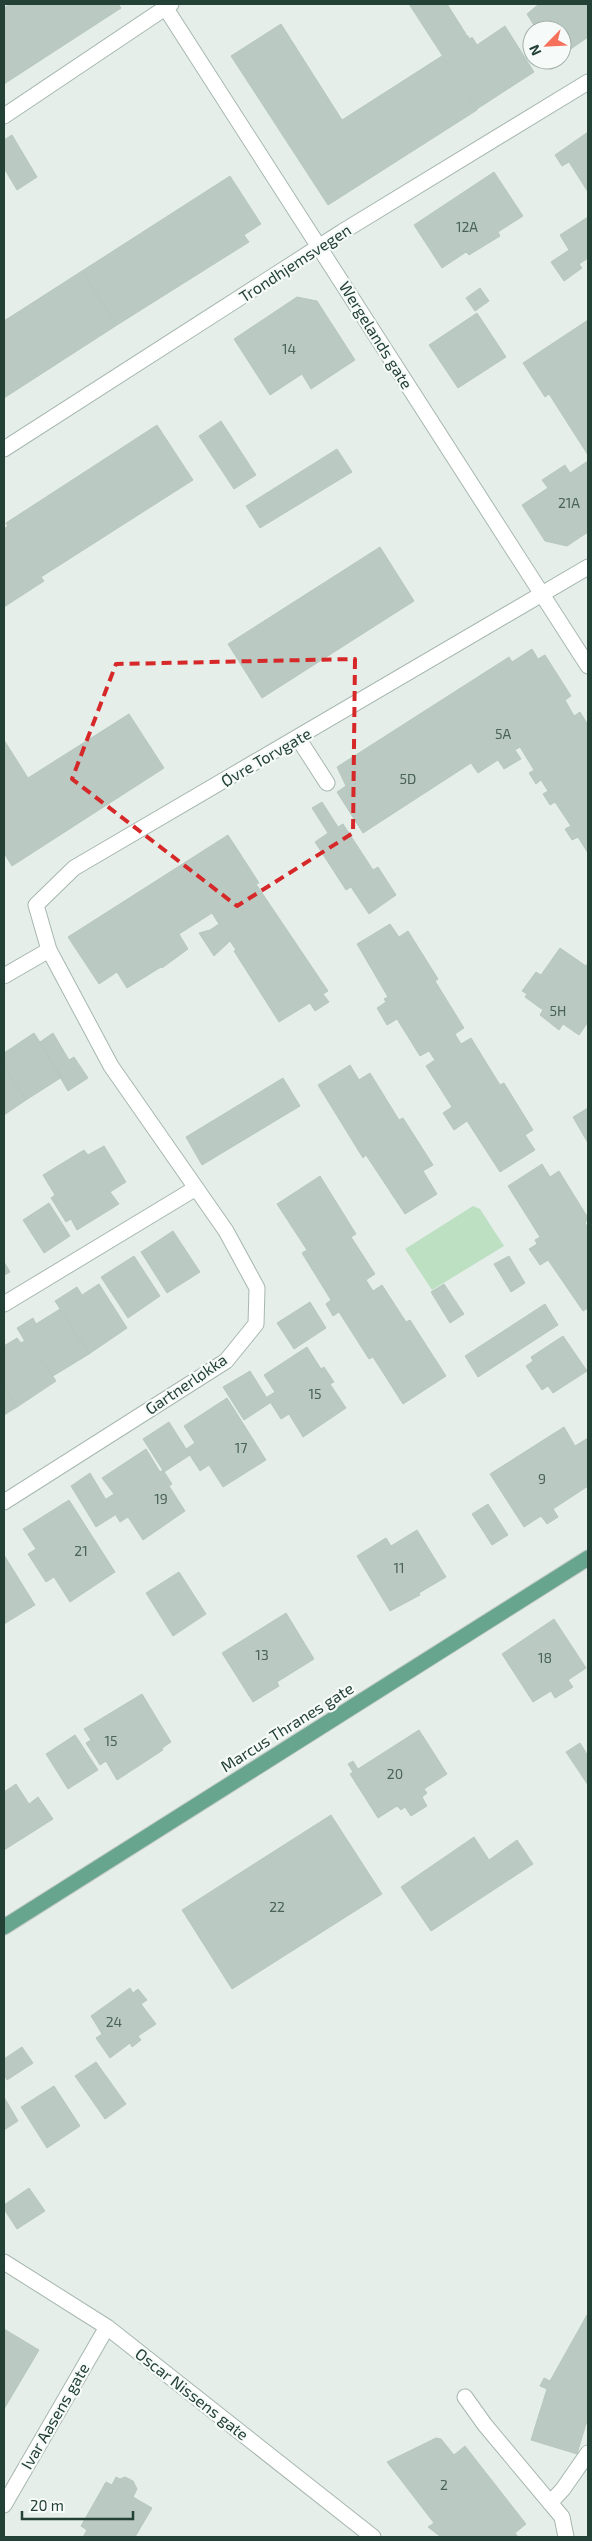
<svg xmlns="http://www.w3.org/2000/svg" width="592" height="2541" viewBox="0 0 592 2541" font-family="'Exo 2',sans-serif">
  <style>
    .green { fill: #bde0c3 }
    .building { fill: #bac9c2; stroke: #b7c8bf }
    .lines { fill: none; stroke-linecap: round; stroke-linejoin: round }
    .minor-casing { stroke: #a7b7b0; stroke-width: 17 }
    .major-casing { stroke: #c1cac7; stroke-width: 17 }
    .minor { stroke: #fff; stroke-width: 15 }
    .major { stroke: #68a58f; stroke-width: 15 }
    .marked { fill: none; stroke: #d62828; stroke-width: 4; stroke-dasharray: 10 6; stroke-linejoin: round }
    .labels { text-anchor: middle; stroke-width: 4.5; stroke-linejoin: round; paint-order: stroke }
    .number-label { font-size: 14px; fill: #496359 }
    .street-label { font-size: 16px; fill: #234136; stroke: #f6faf8 }
  </style>
  <rect width="100%" height="100%" fill="#e5eee9"/>
  <path class="green" d="M473 1206 480 1209 504 1246 432 1290 405 1249Z"/>
  <path class="building" d="M10 4H118L121 8 4 84V8Z
    M409 4H447L466 34 463 37 467 35 470 39 472 37 477 45 505 26 534 72 477 109Z
    M539 4H588V37L562 55V30H537L527 14Z
    M281 24 342 120 442 56 477 110 328 205 231 56Z
    M588 132V192L569 162 562 166 555 155Z
    M12 135 37 177 17 190 4 168V140Z
    M494 172 523 216 498 232 500 236 469 255 466 252 442 268 414 225Z
    M230 176 261 224 244 235 249 242 117 325 82 271Z
    M588 217V258L579 264 582 268 564 281 551 262 569 250 560 235Z
    M82 271 117 325 4 398V321Z
    M480 288 489 301 475 311 466 298Z
    M297 297 317 301 355 360 311 389 302 374 270 395 234 339Z
    M477 313 506 357 458 388 429 345Z
    M588 320V455L549 394 545 397 523 363Z
    M221 421 256 475 234 489 199 436Z
    M157 425 193 480 41 577 44 581 4 607V529L8 526 6 523Z
    M337 449 352 472 260 528 246 506Z
    M588 461V532L567 546 545 541 522 505 548 488 542 480 565 465 570 473Z
    M380 547 414 601 262 698 228 644Z
    M532 649 538 659 545 655 571 696 565 700 574 716 580 712 588 725V853L578 837 572 840 565 829 571 826 555 802 550 805 543 794 548 791 541 780 536 784 529 773 534 770 520 747 515 750 521 759 504 769 498 760 478 773 471 763 363 833 337 792 346 786 337 767 509 657 512 662Z
    M129 714 164 768 12 866 4 853V740L28 778Z
    M322 802 338 827 343 824 373 870 378 867 396 895 369 914 351 887 346 890 315 842 328 833 312 808Z
    M228 835 259 883 256 884 328 991 323 994 329 1002 315 1011 310 1003 279 1022 234 951 236 950 230 941 214 956 199 933 210 930 219 924 212 913 179 934 188 949 162 968 161 967 127 988 117 972 99 984 68 937Z
    M390 924 399 937 408 931 438 979 435 981 464 1028 455 1034 461 1044 471 1038 500 1085 504 1083 533 1130 525 1135 535 1150 500 1172 467 1121 454 1130 443 1113 452 1107 426 1066 435 1060 429 1051 420 1056 397 1019 387 1025 377 1008 386 1002 384 999 388 997 357 944Z
    M560 948 586 966 588 963V1022L579 1035 563 1024 559 1030 540 1015 543 1010 525 997 527 994 522 991 536 972 541 975Z
    M34 1033 62 1077 26 1100 4 1065V1053Z
    M53 1033 69 1060 74 1057 88 1078 68 1091 40 1042Z
    M4 1065 26 1100 4 1115Z
    M350 1065 359 1080 370 1073 399 1120 403 1118 433 1165 423 1171 437 1194 405 1214 366 1155 363 1158 318 1085Z
    M283 1078 300 1106 202 1165 186 1137Z
    M588 1108V1143L573 1117Z
    M104 1146 126 1182 110 1192 119 1204 77 1230 71 1219 66 1222 51 1198 55 1195 43 1175 84 1150 88 1155Z
    M542 1164 550 1177 559 1171 588 1218 585 1223 588 1228V1308L583 1311 548 1260 540 1265 529 1249 537 1244 535 1240 540 1237 508 1186Z
    M320 1176 356 1234 351 1237 375 1274 366 1280 373 1291 382 1285 406 1322 410 1320 446 1376 403 1404 373 1357 369 1359 339 1312 333 1316 326 1304 331 1300 302 1253 307 1250 277 1204Z
    M49 1203 70 1236 44 1253 23 1220Z
    M173 1231 200 1272 167 1293 141 1252Z
    M134 1256 160 1296 128 1318 101 1277Z
    M509 1256 525 1283 511 1292 494 1264Z
    M4 1262 10 1272 4 1275Z
    M99 1284 127 1328 89 1354 55 1301 77 1287 82 1295Z
    M444 1284 464 1314 450 1323 431 1292Z
    M310 1302 326 1328 294 1349 277 1323Z
    M545 1304 558 1325 478 1377 465 1356Z
    M60 1309 89 1354 53 1376 40 1357 36 1360 17 1328 33 1318 36 1324Z
    M563 1336 587 1371 553 1393 548 1386 542 1390 526 1366 533 1361 531 1357Z
    M17 1338 21 1343 24 1341 36 1360 40 1357 56 1381 17 1407 4 1386V1346Z
    M307 1347 321 1369 324 1367 334 1382 330 1384 346 1408 303 1437 289 1414 281 1419 267 1397 275 1392 264 1375Z
    M250 1371 270 1403 244 1420 223 1387Z
    M4 1386 17 1407 4 1415Z
    M227 1398 266 1460 223 1487 209 1465 200 1471 186 1449 195 1443 184 1426Z
    M169 1422 190 1455 164 1472 143 1439Z
    M564 1427 575 1446 588 1438V1486L553 1509 558 1517 547 1524 541 1516 524 1527 490 1474Z
    M146 1449 160 1472 163 1470 172 1484 169 1486 185 1511 143 1540 128 1517 120 1522 106 1499 114 1494 102 1478Z
    M90 1473 115 1515 96 1527 71 1486Z
    M69 1500 115 1572 70 1602 54 1577 46 1582 28 1554 36 1549 23 1529Z
    M488 1504 508 1535 492 1545 472 1514Z
    M417 1530 446 1577 419 1593 420 1595 390 1611 357 1556 386 1538 391 1546Z
    M4 1555 35 1605 4 1624Z
    M179 1572 206 1614 173 1636 146 1593Z
    M286 1613 314 1659 277 1682 279 1686 253 1702 222 1653Z
    M554 1619 586 1668 568 1680 573 1687 555 1698 551 1691 533 1702 502 1654Z
    M142 1694 171 1742 162 1748 163 1750 117 1780 106 1761 100 1765 86 1743 91 1740 84 1729Z
    M419 1730 447 1774 424 1789 427 1793 422 1797 427 1806 411 1816 405 1807 401 1810 397 1806 378 1818 350 1774 353 1772 348 1764 353 1761 358 1769Z
    M75 1735 98 1770 68 1789 46 1754Z
    M580 1743 588 1756V1785L566 1752Z
    M16 1784 29 1804 38 1797 53 1819 4 1850V1792Z
    M331 1815 382 1894 232 1989 182 1910Z
    M474 1837 489 1860 517 1840 533 1864 431 1931 401 1887Z
    M130 1988 133 1993 138 1989 147 2000 141 2004 156 2024 138 2036 141 2040 132 2047 130 2043 110 2058 96 2038 102 2034 91 2016Z
    M22 2047 33 2063 7 2080 4 2075V2059Z
    M96 2062 126 2104 105 2119 75 2076Z
    M54 2086 80 2126 47 2148 21 2107Z
    M4 2097 18 2121 4 2130Z
    M29 2188 45 2211 17 2229 4 2209V2205Z
    M587 2315 588 2417 577 2454 531 2440 547 2389 540 2386 544 2378 550 2381Z
    M4 2329 39 2350 4 2409Z
    M436 2438 441 2439 454 2455 465 2446 526 2524 515 2533 518 2537H441L428 2527 434 2523 387 2462Z
    M116 2477 120 2479 125 2477 133 2481 137 2489 133 2497 152 2508 135 2537H83L87 2530 81 2526 106 2482 112 2485Z"/>
  <g class="lines">
    <defs>
      <path id="minor" d="M163 4 588 666
        M4 116 171 4
        M4 449 342 232 588 82
        M298 738 327 783
        M4 976 49 950 36 905 74 868 588 567
        M4 1304 196 1188
        M4 1502 226 1361 256 1324 257 1288 226 1231 111 1066 49 950
        M4 2262 107 2327 373 2537
        M465 2397 485 2425 562 2517 566 2537
        M550 2503 563 2489 588 2453
        M4 2505 107 2327"/>
      <path id="major" d="M4 1927 588 1558"/>
    </defs>
    <use href="#minor" class="minor-casing"/>
    <use href="#major" class="major-casing"/>
    <use href="#minor" class="minor"/>
    <use href="#major" class="major"/>
  </g>
  <path class="marked" d="M355 659 353 833 237 906 72 779 116 664Z"/>
  <g class="labels">
    <g class="number-label">
      <text x="467" y="232">12A</text>
      <text x="289" y="354">14</text>
      <text x="569" y="508">21A</text>
      <text x="503" y="739">5A</text>
      <text x="408" y="784">5D</text>
      <text x="558" y="1016">5H</text>
      <text x="315" y="1399">15</text>
      <text x="241" y="1453">17</text>
      <text x="542" y="1484">9</text>
      <text x="161" y="1504">19</text>
      <text x="81" y="1556">21</text>
      <text x="399" y="1573">11</text>
      <text x="262" y="1660">13</text>
      <text x="545" y="1663">18</text>
      <text x="111" y="1746">15</text>
      <text x="395" y="1779">20</text>
      <text x="277" y="1912">22</text>
      <text x="114" y="2027">24</text>
      <text x="444" y="2490">2</text>
    </g>
    <g class="street-label">
      <text transform="translate(295 263) rotate(-33)" y="6">Trondhjemsvegen</text>
      <text transform="translate(376 335) rotate(58)" y="6">Wergelands gate</text>
      <text transform="translate(266 757) rotate(-30)" y="6">Øvre Torvgate</text>
      <text transform="translate(186 1384) rotate(-34)" y="6">Gartnerløkka</text>
      <text transform="translate(287 1727) rotate(-32)" y="6">Marcus Thranes gate</text>
      <text transform="translate(192 2394) rotate(38)" y="6">Oscar Nissens gate</text>
      <text transform="translate(55 2416) rotate(-60)" y="6">Ivar Aasens gate</text>
    </g>
  </g>
  <rect width="592" height="2541" fill="none" stroke="#234136" stroke-width="10"/>
  <g transform="translate(547 45) rotate(246)"><circle r="24" fill="#f6faf8" stroke="#a2b0aa"/>
  <path d="M0-4L9 19L0 12L-9 19Z" fill="#f5715c"/>
  <text y="-8" font-size="14" font-weight="bold" text-anchor="middle" fill="#234136">N</text>
  </g>
  <path d="M22 2511v8h111v-8" fill="none" stroke="#234136" stroke-width="2.5"/>
  <text x="30" y="2511" font-size="15" fill="#234136" stroke="#f6faf8" stroke-width="4" paint-order="stroke">20 m</text>
</svg>
